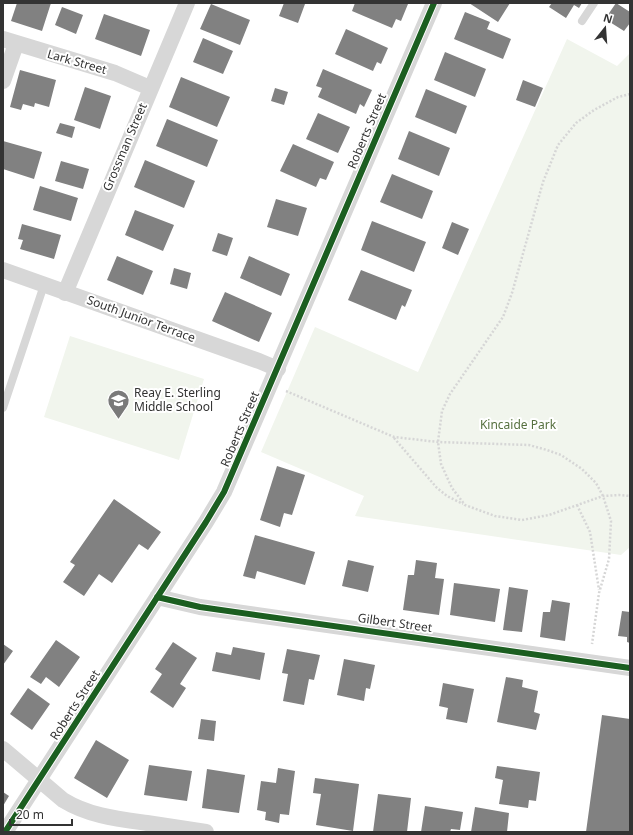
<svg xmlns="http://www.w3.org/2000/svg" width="633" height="835" viewBox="0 0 633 835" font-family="'Noto Sans',sans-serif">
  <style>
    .green { fill: #f1f5ed }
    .building { fill: #818181 }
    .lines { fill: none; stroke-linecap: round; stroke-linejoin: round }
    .path { stroke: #d6d6d6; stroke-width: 2.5; stroke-dasharray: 2 2; stroke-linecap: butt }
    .service { stroke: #d7d7d7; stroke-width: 8 }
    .minor { stroke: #d7d7d7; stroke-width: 16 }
    .cycleway-casing { stroke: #fff; stroke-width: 8 }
    .cycleway { stroke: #1b5e20; stroke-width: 6 }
    .labels { text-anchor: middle; stroke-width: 4; stroke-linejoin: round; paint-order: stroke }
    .street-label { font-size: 12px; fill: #333; stroke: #fff }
    .poi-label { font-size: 12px; fill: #333; stroke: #fff; text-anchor: start }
    .park-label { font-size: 12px; fill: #56703f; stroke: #fff }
  </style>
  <rect width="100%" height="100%" fill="#fff"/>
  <path class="green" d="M567 39 617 66 630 53V547L621 555 355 516 364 496 261 452 315 327 418 372Z
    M70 336 204 379 179 460 44 417Z"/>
  <path class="building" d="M17 3H51L42 31 11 21Z
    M284 3H302L305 4 298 23 279 16Z
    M355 3H405L408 4 401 21 396 19 392 28 352 11Z
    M469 3H510L498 22Z
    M552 3H582L579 8 574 5 566 18 549 7Z
    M616 3 630 12V23L624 31 605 19Z
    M211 4 250 20 240 45 200 29Z
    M62 7 83 15 76 34 55 25Z
    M465 12 490 22 487 29 511 39 503 59 454 39Z
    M104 14 150 30 141 56 95 39Z
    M346 29 388 48 381 64 377 62 373 71 335 54Z
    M203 38 233 51 223 74 193 62Z
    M445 52 486 69 475 97 434 80Z
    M323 69 372 90 364 107 360 104 356 114 318 97 322 88 316 86Z
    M20 70 56 80 49 107 35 103 34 107 23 104 21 110 10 107Z
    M181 77 230 97 217 127 169 107Z
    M523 80 543 88 535 107 516 100Z
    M85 87 111 96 100 129 74 120Z
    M275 88 288 92 284 105 271 101Z
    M426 89 467 106 456 134 415 117Z
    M318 113 350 127 338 153 306 139Z
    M167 119 218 140 207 167 156 146Z
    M60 123 75 127 72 138 56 133Z
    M409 131 450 148 439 176 398 159Z
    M3 141 42 152 34 179 3 169Z
    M293 144 334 162 326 180 320 178 316 187 280 171Z
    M145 160 195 181 184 208 134 187Z
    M61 161 89 169 83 189 55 181Z
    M392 174 433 191 422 219 380 202Z
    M40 186 78 198 71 221 33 210Z
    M276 199 307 208 298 236 267 227Z
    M135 210 174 225 163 251 125 235Z
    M372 221 426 242 414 272 361 250Z
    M452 222 469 229 458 255 442 248Z
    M22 224 61 235 54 259 20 249 23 240 18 239Z
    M218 233 233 238 227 256 212 251Z
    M117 256 153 271 143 295 107 280Z
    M249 256 290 274 281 296 240 278Z
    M174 268 191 273 187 289 170 284Z
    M361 270 412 290 405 307 402 305 396 320 348 300Z
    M225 292 272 313 259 342 212 321Z
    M277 466 305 475 292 515 284 513 280 527 260 520Z
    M114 499 161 532 148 550 139 544 112 583 99 574 84 596 63 582 75 565 70 562Z
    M255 535 315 552 305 585 257 571 255 579 243 576Z
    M348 560 374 566 368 592 342 586Z
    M416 560 437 563 435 578 444 579 439 615 403 610 408 575H414Z
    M454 583 500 589 495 622 450 615Z
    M509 587 528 590 522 632 503 630Z
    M552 600 570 603 565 641 540 637 543 612H550Z
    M622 611 630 612V643L627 642V637L618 636Z
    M56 640 80 657 59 687 46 677 41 684 30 677Z
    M173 642 197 658 180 684 186 688 173 708 150 692 162 674 155 669Z
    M3 644 13 651 3 665Z
    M233 647 265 653 260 680 212 671 216 652 231 655Z
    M287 649 320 655 314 680 309 679 304 705 283 701 288 674 282 673Z
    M344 659 375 665 370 689 366 688 364 701 337 695Z
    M506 677 523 680 522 687 538 691 534 712 540 714 536 730 497 722Z
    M443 683 474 689 467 723 446 719 448 708 439 706Z
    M28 688 50 704 32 730 10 714Z
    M602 715 630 719V832H586Z
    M201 719 216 721 214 741 198 739Z
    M96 740 129 760 107 798 74 778Z
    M149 765 192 771 187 801 144 795Z
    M497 766 540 772 536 801 529 800 528 808 499 804 503 780 495 778Z
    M278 768 295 771 289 815 280 814 279 823 265 820 266 812 257 810 261 781 276 783Z
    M207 769 245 775 239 813 202 808Z
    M315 778 359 784 353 831 316 825 321 794 313 793Z
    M3 792 9 796 3 806Z
    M378 794 411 798 407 832H373Z
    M425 806 463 812 460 830 451 829 450 832H421Z
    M475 807 509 813 507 832H471Z"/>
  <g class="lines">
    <path class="path" d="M630 94 618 97 594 110 576 123 558 145 543 182 512 293 503 317 450 394 442 411 438 442 441 464 452 488 465 505 495 516 522 520 549 515 603 496 619 495 630 496
      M286 391 394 437 438 442 529 445 547 450 561 455 582 469 596 483 603 496 611 521 609 559 599 593 592 644
      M394 438 437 488 447 496 463 504
      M577 505 590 532 599 590"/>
    <path class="service" d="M582 21 594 3
      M3 408 44 285"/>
    <path class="minor" d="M3 39 115 73 150 88
      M3 81 16 44
      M3 270 259 361 278 369
      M65 293 187 3
      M157 597 200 607 630 668
      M3 749 63 800C89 816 118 819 147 823 167 826 186 829 206 832
      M5 832 206 522 224 492 434 3"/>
    <defs>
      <path id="cycleway" d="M157 597 200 607 630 668
        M5 832 206 522 224 492 434 3"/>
    </defs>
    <use href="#cycleway" class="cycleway-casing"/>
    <use href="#cycleway" class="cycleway"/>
  </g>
  <defs>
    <symbol id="school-pin" viewBox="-11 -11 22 30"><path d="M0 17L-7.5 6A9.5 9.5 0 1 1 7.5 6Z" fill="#7a7a7a" stroke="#fff"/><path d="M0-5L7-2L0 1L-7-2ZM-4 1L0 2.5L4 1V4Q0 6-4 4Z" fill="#fff"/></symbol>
  </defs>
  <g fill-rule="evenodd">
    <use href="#school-pin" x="106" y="388" width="25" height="34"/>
  </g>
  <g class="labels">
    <g class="street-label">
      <text transform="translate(77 62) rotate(16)" y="4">Lark Street</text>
      <text transform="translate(367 131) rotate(-67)" y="4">Roberts Street</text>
      <text transform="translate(125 147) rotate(-67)" y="4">Grossman Street</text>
      <text transform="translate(141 319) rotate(20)" y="4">South Junior Terrace</text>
      <text transform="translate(240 429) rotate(-67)" y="4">Roberts Street</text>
      <text transform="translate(395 623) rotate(8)" y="4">Gilbert Street</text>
      <text transform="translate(75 705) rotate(-57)" y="4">Roberts Street</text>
    </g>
    <g class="poi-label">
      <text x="134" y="397">Reay E. Sterling<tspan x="134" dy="14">Middle School</tspan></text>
    </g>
    <g class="park-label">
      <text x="518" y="429">Kincaide Park</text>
    </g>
  </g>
  <rect width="633" height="835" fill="none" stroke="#333333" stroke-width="8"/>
  <g transform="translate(605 28) rotate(17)" stroke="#ffffff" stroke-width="3" paint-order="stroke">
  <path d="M0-3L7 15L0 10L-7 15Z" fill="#333333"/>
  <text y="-6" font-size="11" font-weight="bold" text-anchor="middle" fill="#333333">N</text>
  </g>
  <path d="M10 819v6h62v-6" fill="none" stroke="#333333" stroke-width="2"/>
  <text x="16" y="819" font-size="12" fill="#333333" stroke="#ffffff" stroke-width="3" paint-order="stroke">20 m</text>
</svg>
